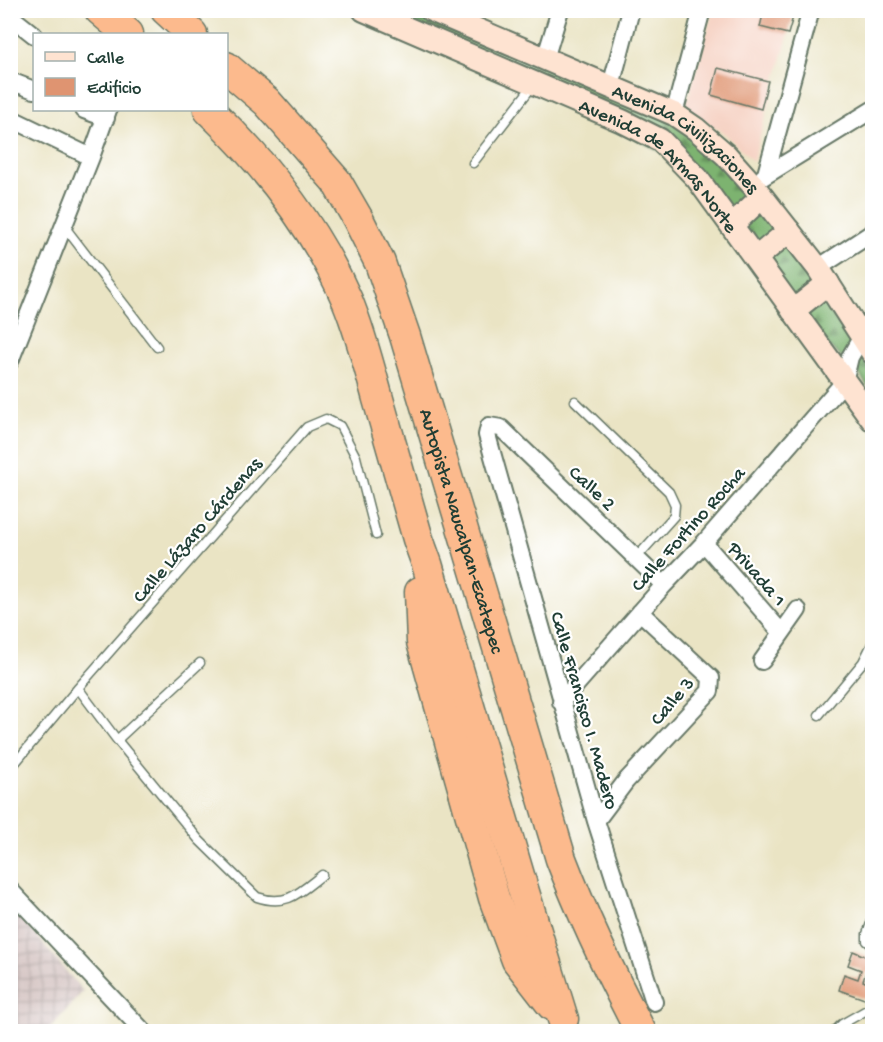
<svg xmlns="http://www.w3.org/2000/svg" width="883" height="1042" viewBox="0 0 883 1042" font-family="'Gochi Hand',sans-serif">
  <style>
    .built { fill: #f6d2c3 }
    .industrial { fill: url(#industrial-grid) }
    .forest { fill: url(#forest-firs); stroke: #4e7852; stroke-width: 1.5 }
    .building { fill: #df9471 }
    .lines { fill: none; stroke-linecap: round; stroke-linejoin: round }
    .lane-casing { stroke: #676; stroke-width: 11 }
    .street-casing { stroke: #676; stroke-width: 20 }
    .secondary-casing { stroke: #676; stroke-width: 26 }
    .highway-casing { stroke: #676; stroke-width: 33 }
    .lane { stroke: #fff; stroke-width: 8 }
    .street { stroke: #fff; stroke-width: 16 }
    .secondary { stroke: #fee3d1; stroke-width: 22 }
    .highway { stroke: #fcba8d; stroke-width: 30 }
    .labels { text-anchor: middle; stroke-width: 4.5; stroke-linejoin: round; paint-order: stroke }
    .street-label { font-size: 20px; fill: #1f3d34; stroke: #fff }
  </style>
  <defs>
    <pattern id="industrial-grid" width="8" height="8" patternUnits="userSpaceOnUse" patternTransform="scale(1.5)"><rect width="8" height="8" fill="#d1bfbd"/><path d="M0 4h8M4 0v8" fill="none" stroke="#a99c9a"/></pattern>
    <pattern id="forest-firs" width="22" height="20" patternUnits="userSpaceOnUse" patternTransform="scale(1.5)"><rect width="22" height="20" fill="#7db370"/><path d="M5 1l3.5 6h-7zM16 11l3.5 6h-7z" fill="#66935d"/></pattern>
  </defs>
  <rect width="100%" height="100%" fill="#fff"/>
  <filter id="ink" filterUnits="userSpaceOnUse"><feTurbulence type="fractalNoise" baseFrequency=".0167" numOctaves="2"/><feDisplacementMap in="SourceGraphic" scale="12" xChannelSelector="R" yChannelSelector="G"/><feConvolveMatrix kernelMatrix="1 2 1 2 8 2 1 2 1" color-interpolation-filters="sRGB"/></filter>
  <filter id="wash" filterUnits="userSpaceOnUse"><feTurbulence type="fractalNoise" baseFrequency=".008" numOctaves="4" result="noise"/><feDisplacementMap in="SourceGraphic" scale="24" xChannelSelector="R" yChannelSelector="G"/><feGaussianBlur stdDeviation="1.35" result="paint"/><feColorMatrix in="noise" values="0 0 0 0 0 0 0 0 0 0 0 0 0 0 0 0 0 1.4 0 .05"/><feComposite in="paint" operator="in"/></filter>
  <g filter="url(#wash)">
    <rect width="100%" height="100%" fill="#eae4c4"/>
    <path class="built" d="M713 11H795L753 162 725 134 685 109Z"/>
    <path class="industrial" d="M11 906 83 991 48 1031H11Z"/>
    <path class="forest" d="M379 11H413L457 31 673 120 714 156 771 224 872 373V393L858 372 821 339 699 170Z"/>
    <g id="blocks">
      <path class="building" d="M764 10H795L788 34 760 27Z
        M718 68 768 81 761 109 711 95Z
        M853 951 872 959V974L866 972 863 981 872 985 870 1001 839 990 844 974 858 979 861 970 848 965Z"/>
    </g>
  </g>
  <g filter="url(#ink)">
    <use href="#blocks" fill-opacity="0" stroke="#676" stroke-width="1.5"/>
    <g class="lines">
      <defs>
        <path id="lane" d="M473 163 534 84
          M64 226 157 347
          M575 401 669 492 675 505 674 516 637 557
          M78 688 117 740 199 840 257 897C287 907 299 893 322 875
          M819 715 863 662 872 644
          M117 740 200 663
          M10 769 78 688 307 427 326 419 340 426 356 457 376 535
          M872 921 867 934V941L872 945
          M834 1032 842 1024 872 1007"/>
        <path id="street" d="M10 16 34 35
          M545 59 560 10
          M13 82 34 90
          M611 86 631 10
          M84 110 106 118
          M674 114 702 10
          M10 118 91 157
          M766 174 811 10
          M763 177 872 110
          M818 268 872 233
          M10 361 91 157 108 110
          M704 543 781 632
          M762 661 798 610
          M561 702 664 585 704 543 844 382 850 357 872 319
          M596 821 626 781 710 691 711 678 640 612
          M10 890 144 1032
          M654 1002 596 821 487 435 489 426 501 428 664 585"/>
        <g id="secondary">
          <path id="s1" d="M364 10 622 121 660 140 697 178 872 419"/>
          <path id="s2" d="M431 10 674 114 696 129 726 155 752 184 818 268 872 352"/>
          <path d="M732 225 762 197"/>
          <path d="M756 258 789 231"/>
          <path d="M793 311 828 283"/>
        </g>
        <g id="highway">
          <path d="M100 10 128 34"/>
          <path d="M166 10 192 34"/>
          <path id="s3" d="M226 67 267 102 336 181 358 219 380 263 405 336 561 859C584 919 611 975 641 1032"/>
          <path d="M209 110C266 165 315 226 347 300 360 331 369 366 378 399 391 446 405 492 418 539L427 564 523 889 563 1019"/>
          <path d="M420 592 422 642 494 898 517 960 552 1005"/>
        </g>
      </defs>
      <use href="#lane" class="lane-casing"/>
      <use href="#street" class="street-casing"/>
      <use href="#secondary" class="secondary-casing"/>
      <use href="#highway" class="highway-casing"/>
      <use href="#lane" class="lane"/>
      <use href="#street" class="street"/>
      <use href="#secondary" class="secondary"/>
      <use href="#highway" class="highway"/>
    </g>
  </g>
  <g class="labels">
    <g class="street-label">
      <text dy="7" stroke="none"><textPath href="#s2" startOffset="288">Avenida Civilizaciones</textPath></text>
      <text dy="7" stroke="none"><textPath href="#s1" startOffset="338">Avenida de Armas Norte</textPath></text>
      <text transform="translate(593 487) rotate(43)" y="7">Calle 2</text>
      <text transform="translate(687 528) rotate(-48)" y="7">Calle Fortino Rocha</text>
      <text transform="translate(196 529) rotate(-49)" y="7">Calle Lázaro Cárdenas</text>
      <text dy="7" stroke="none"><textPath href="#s3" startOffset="532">Autopista Naucalpan-Ecatepec</textPath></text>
      <text transform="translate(758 573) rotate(49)" y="7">Privada 1</text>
      <text transform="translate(671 700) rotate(-50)" y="7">Calle 3</text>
      <text transform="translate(586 710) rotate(74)" y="7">Calle Francisco I. Madero</text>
    </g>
  </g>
  <rect width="883" height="1042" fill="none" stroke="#fff" stroke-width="36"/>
  <rect x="33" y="33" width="195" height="78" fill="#ffffff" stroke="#a5b1ae" stroke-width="1.5"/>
  <rect x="45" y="52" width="30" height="9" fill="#fee3d1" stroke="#a5b1ae" stroke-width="1.5"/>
  <text x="87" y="63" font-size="18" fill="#1f3d34">Calle</text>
  <rect x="45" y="78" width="30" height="18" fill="#df9471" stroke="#a5b1ae" stroke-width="1.5"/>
  <text x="87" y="93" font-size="18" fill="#1f3d34">Edificio</text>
</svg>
